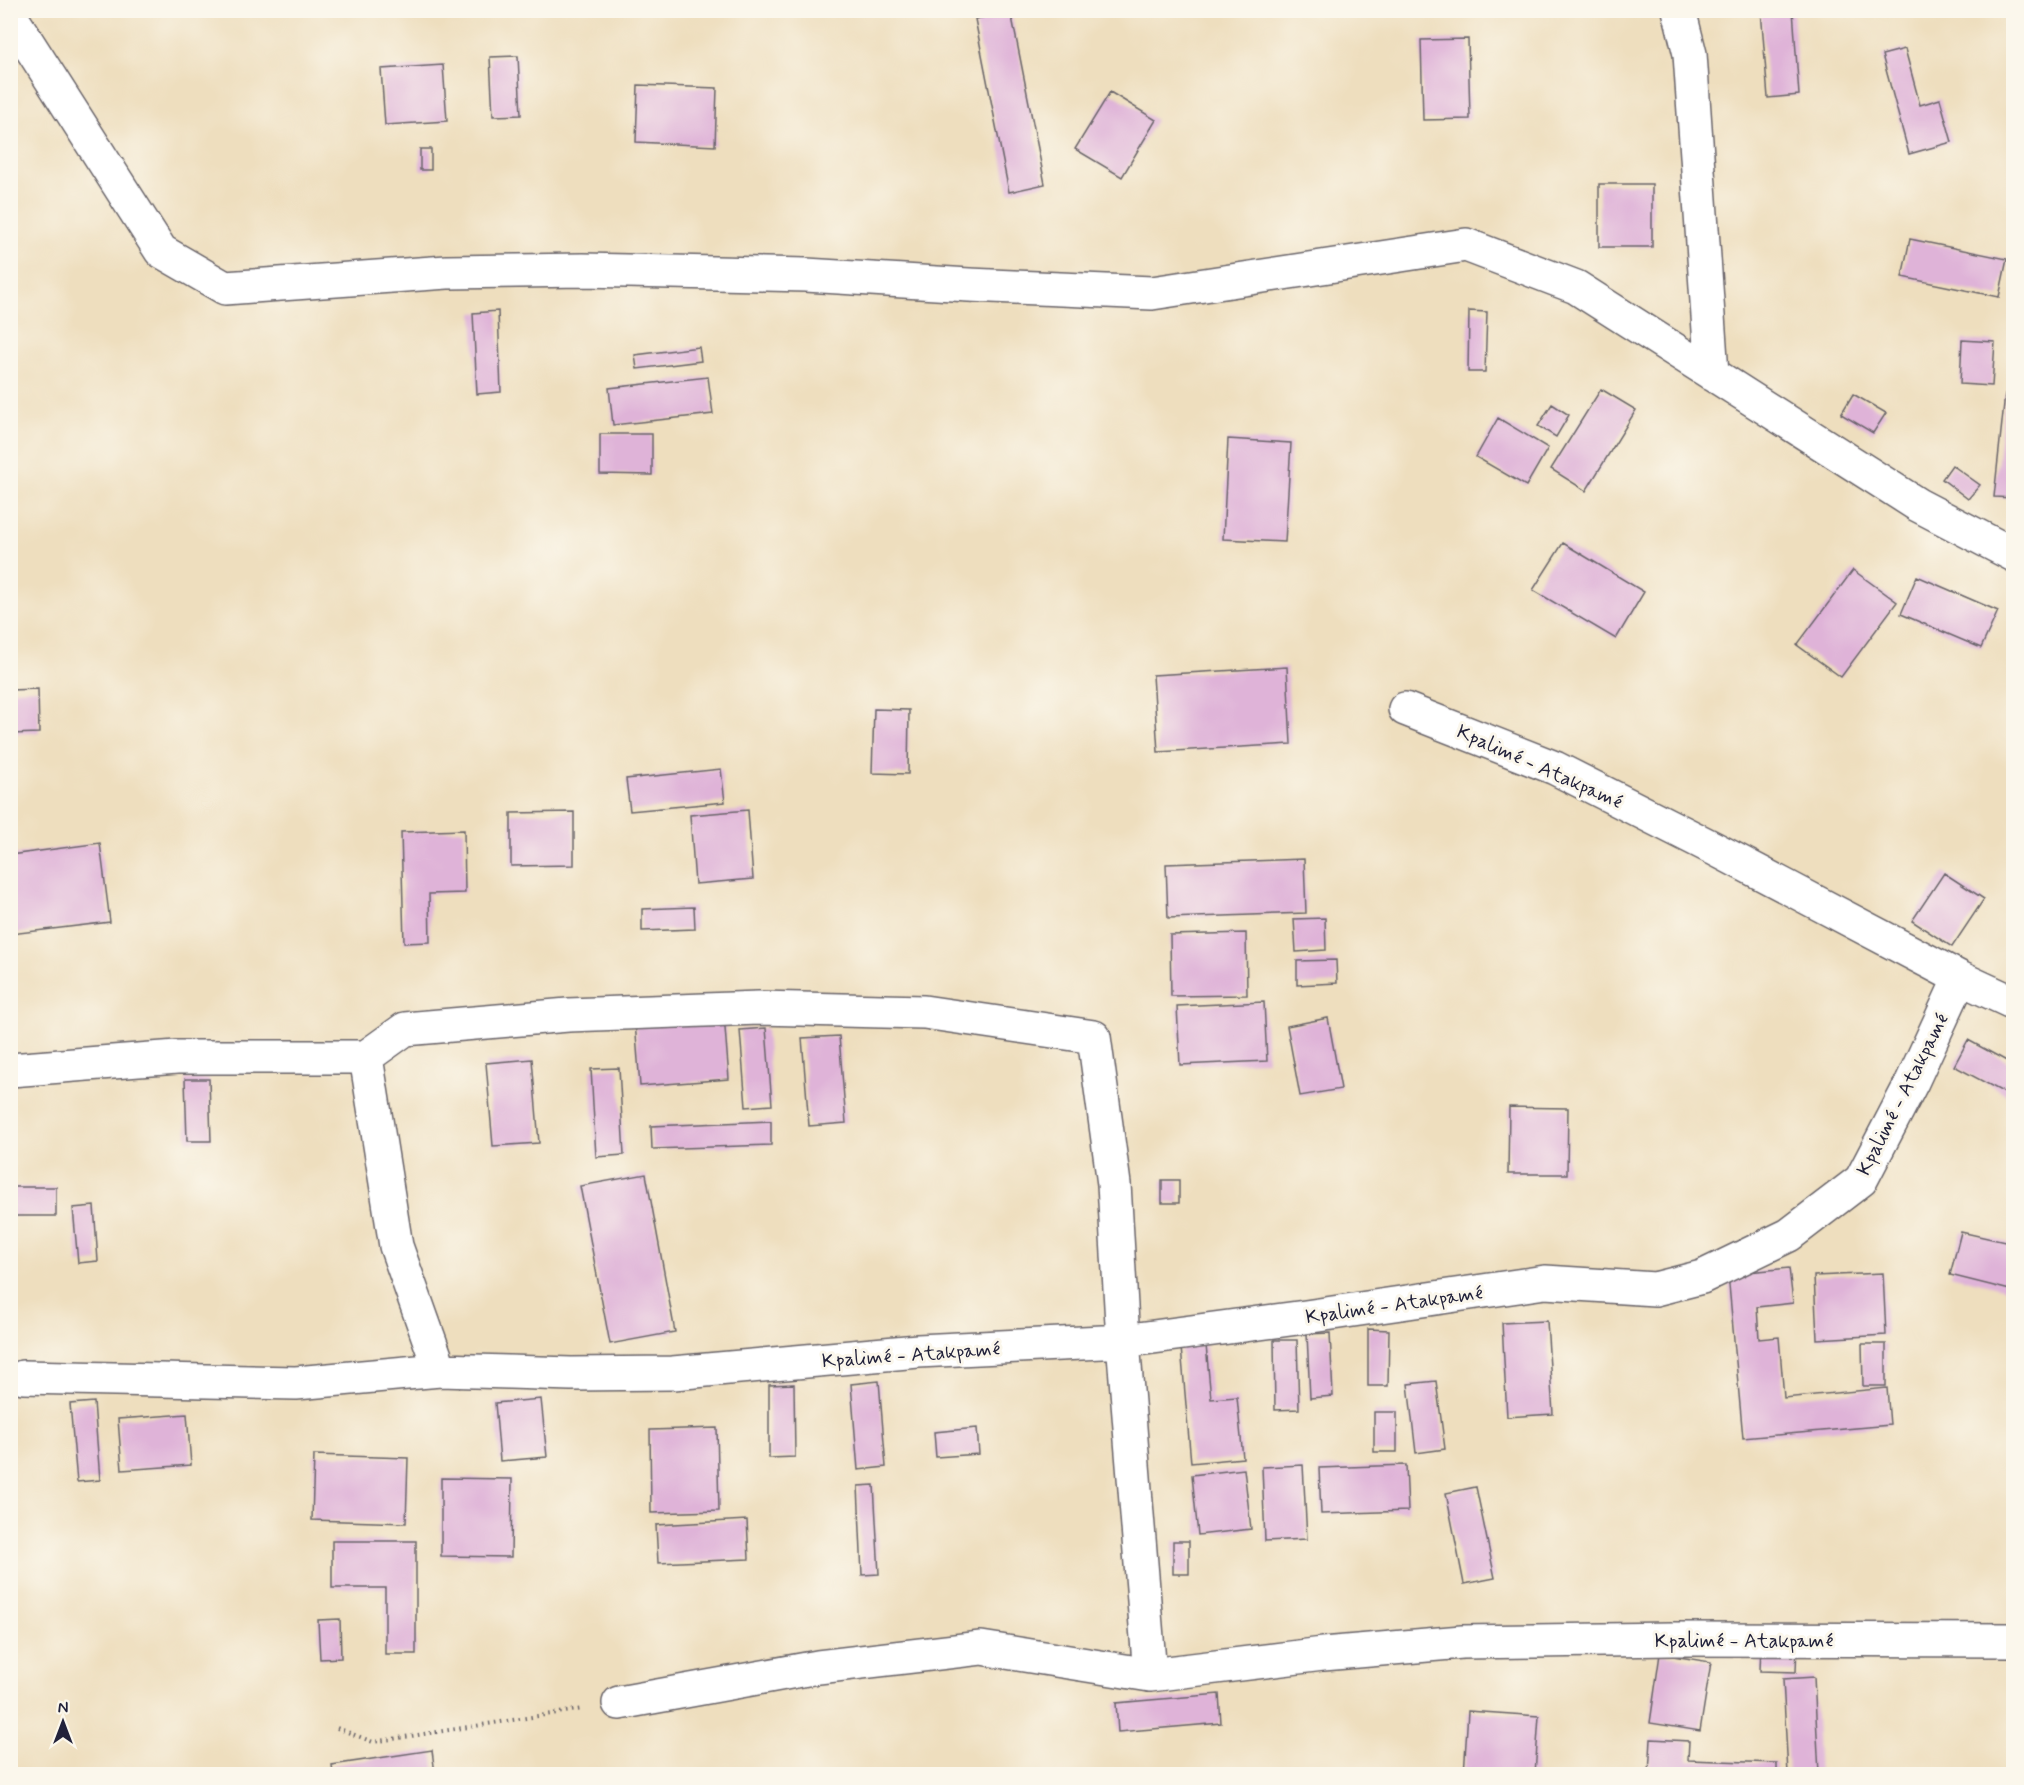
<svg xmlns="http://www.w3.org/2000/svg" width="2024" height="1785" viewBox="0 0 2024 1785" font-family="Mynerve,sans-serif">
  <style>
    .building { fill: #dfb3d8 }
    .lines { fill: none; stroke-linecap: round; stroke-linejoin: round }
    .street-casing { stroke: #696469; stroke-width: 36 }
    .path { stroke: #696469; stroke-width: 4; stroke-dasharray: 1.5 4.5; stroke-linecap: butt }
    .street { stroke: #fff; stroke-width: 33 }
    .labels { text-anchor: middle; stroke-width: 6; stroke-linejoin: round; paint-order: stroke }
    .street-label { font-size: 20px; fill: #22223b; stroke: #fbf7ec }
  </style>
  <rect width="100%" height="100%" fill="#fbf7ec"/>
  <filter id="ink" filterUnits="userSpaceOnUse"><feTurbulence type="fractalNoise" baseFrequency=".0167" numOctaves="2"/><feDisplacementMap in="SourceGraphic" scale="12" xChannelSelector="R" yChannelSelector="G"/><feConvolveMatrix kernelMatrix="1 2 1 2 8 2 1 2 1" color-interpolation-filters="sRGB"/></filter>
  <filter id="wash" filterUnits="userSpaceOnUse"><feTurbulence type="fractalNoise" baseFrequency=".008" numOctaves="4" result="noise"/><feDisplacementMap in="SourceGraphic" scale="24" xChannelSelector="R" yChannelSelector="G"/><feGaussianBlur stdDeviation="1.35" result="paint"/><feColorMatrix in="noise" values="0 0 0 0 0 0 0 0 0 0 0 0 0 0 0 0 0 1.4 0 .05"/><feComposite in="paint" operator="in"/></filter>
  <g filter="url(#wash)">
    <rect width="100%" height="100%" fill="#eedebe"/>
    <g id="blocks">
      <path class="building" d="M1761 10H1793L1799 95 1768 98Z
        M1011 12 1045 184 1009 192 975 19Z
        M1468 39 1470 119 1423 120 1421 40Z
        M1905 49 1920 105 1940 99 1952 142 1909 154 1882 55Z
        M518 56 521 115 493 116 490 57Z
        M443 65 447 121 385 125 381 69Z
        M638 85 717 88 715 146 636 142Z
        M1110 92 1156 120 1122 177 1075 149Z
        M420 149H431V170H420Z
        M1599 184H1652V247H1599Z
        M1910 239 2007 259 1999 297 1902 277Z
        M498 311 501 392 477 394 473 313Z
        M1469 311 1487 312 1485 372H1468Z
        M1962 340 1995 342 1992 386 1960 384Z
        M699 347 701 361 637 369 635 355Z
        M708 377 713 414 613 425 609 388Z
        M1601 389 1636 410 1586 491 1551 469Z
        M1853 394 1886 413 1873 433 1841 414Z
        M2005 394 2014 395V498L1994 497Z
        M1552 404 1569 415 1556 437 1538 426Z
        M1498 418 1548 448 1526 486 1476 457Z
        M600 434H652V475L600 474Z
        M1228 439 1291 443 1285 542 1223 539Z
        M1952 465 1980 485 1968 499 1942 479Z
        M1563 543 1644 592 1616 639 1533 590Z
        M1853 570 1897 602 1841 677 1797 645Z
        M1917 576 1998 611 1981 648 1901 614Z
        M1287 667 1291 744 1158 752 1153 675Z
        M38 689 39 733 10 734V690Z
        M874 709 909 710 908 774 872 773Z
        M721 769 725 802 630 811 626 779Z
        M748 810 753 879 695 884 690 815Z
        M574 812V865L511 866V813Z
        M464 830 465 893 429 894 430 942 404 943 401 832Z
        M100 843 110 922 11 934 10 855Z
        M1304 859 1306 913 1168 918 1166 864Z
        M1944 873 1984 899 1952 947 1912 921Z
        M694 907 695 929 642 931V909Z
        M1325 918 1326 950 1296 952 1294 919Z
        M1246 933 1247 995 1171 996 1170 935Z
        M1336 960 1337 983 1297 985V961Z
        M1264 1002 1267 1061 1180 1065 1177 1006Z
        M724 1015 729 1079 640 1086 635 1022Z
        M1328 1018 1341 1089 1300 1096 1287 1026Z
        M766 1028 772 1105 746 1107 740 1030Z
        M839 1036 846 1123 809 1126 802 1038Z
        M1968 1040 2014 1065V1098L1954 1066Z
        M532 1059 539 1143 493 1146 486 1063Z
        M619 1068 624 1155 596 1157 591 1069Z
        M185 1079H209L211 1141H187Z
        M1509 1107 1568 1108 1567 1174H1508Z
        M771 1121V1145L652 1149 651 1126Z
        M646 1174 675 1332 610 1344 580 1186Z
        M1162 1180H1179V1203H1162Z
        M10 1187H56V1216H10Z
        M94 1206 98 1261 78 1263 73 1208Z
        M1961 1232 2014 1244V1291L1950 1275Z
        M1789 1268 1793 1303 1757 1307 1759 1339 1779 1337 1784 1398 1887 1388 1890 1425 1743 1438 1728 1274Z
        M1883 1273 1886 1335 1817 1339 1814 1276Z
        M1547 1321 1553 1414 1507 1417 1502 1323Z
        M1368 1329 1389 1330 1388 1386H1368Z
        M1330 1333 1333 1396 1310 1398 1307 1334Z
        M1274 1340H1297L1299 1409 1275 1410Z
        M1862 1344H1886V1386H1863Z
        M1206 1345 1211 1399 1237 1397 1243 1458 1191 1463 1181 1347Z
        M879 1381 886 1467 858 1470 851 1384Z
        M1436 1381 1445 1449 1416 1453 1408 1384Z
        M794 1384 795 1457 769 1458V1385Z
        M541 1399 547 1457 500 1461 495 1403Z
        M94 1402 100 1480 77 1482 70 1404Z
        M1374 1412H1397V1452H1374Z
        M187 1414 191 1465 122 1470 118 1419Z
        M717 1428 719 1511 651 1513 650 1430Z
        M977 1428 979 1454 936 1457 934 1432Z
        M314 1455 408 1458 406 1523 312 1520Z
        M1303 1465 1307 1539 1265 1541 1262 1467Z
        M1406 1465 1408 1511 1321 1514 1319 1468Z
        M1244 1469 1251 1529 1198 1535 1192 1475Z
        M441 1478 512 1479 511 1557 441 1556Z
        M874 1485 879 1574 862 1575 858 1486Z
        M1476 1487 1495 1578 1464 1584 1446 1493Z
        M747 1520 749 1559 658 1563 656 1525Z
        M332 1541H416V1654H385V1588H332Z
        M1173 1541H1189V1574H1173Z
        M340 1619 341 1658 320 1659 318 1620Z
        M1761 1644H1797L1796 1672 1760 1671Z
        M1660 1654 1711 1662 1700 1731 1650 1723Z
        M1814 1677 1819 1774H1788L1783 1679Z
        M1219 1694 1221 1723 1118 1732 1116 1703Z
        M1468 1711 1539 1716 1535 1774H1464Z
        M1651 1739 1689 1741 1688 1760 1777 1763V1774H1649Z
        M432 1750 435 1774H333L332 1765Z"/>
    </g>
  </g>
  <g filter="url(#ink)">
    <use href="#blocks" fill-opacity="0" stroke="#696469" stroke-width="1.5"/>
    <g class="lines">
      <defs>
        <path id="street" d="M1679 10 1690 54 1712 374
          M10 15 161 251 225 288 447 272 583 270 806 275 969 285 1152 293 1466 245 1576 287 1918 505 2014 555
          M1405 709 1555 768 1715 849 1960 978 2014 1003
          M366 1057 396 1246 440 1370 571 1374 673 1373 918 1351 1123 1341 1305 1317 1545 1282 1655 1289 1702 1277 1789 1235 1861 1180 1912 1082 1960 978
          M10 1070 177 1057H366L405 1029 568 1015 759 1008 924 1012 1094 1037 1114 1184 1123 1341 1150 1675
          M23 1377 296 1383 440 1370
          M619 1703 818 1667 981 1648 1150 1675 1323 1654 1462 1642 1673 1639 2014 1640"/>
      </defs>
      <use href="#street" class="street-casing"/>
      <path class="path" d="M337 1728 373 1742 583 1709"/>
      <use href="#street" class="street"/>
    </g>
  </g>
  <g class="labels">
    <g class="street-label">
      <text transform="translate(1540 766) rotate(24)" y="7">Kpalimé - Atakpamé</text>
      <text transform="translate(1902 1094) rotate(-63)" y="7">Kpalimé - Atakpamé</text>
      <text transform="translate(1394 1304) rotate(-8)" y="7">Kpalimé - Atakpamé</text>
      <text transform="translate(911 1354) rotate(-4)" y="7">Kpalimé - Atakpamé</text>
      <text x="1744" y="1647">Kpalimé - Atakpamé</text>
    </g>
  </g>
  <rect width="2024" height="1785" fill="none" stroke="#fbf7ec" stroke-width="36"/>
  <g transform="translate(63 1722)" stroke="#fbf7ec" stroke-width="4.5" paint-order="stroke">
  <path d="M0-4.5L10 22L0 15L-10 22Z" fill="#22223b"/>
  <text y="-9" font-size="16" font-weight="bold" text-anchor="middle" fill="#22223b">N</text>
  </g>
</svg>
